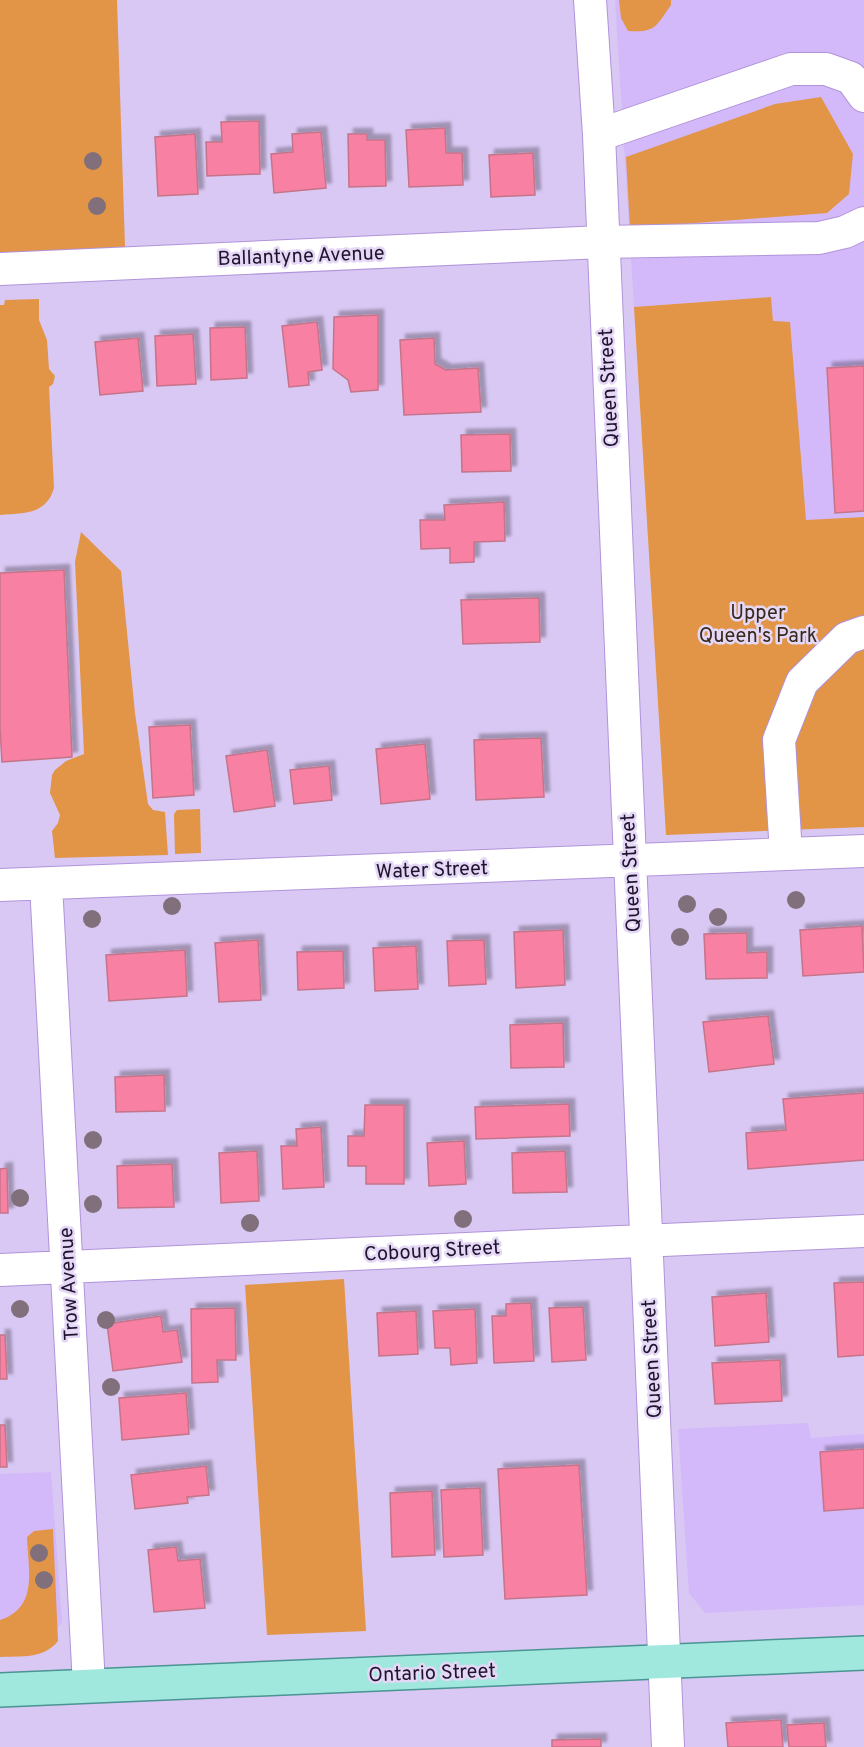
<svg xmlns="http://www.w3.org/2000/svg" width="864" height="1747" viewBox="0 0 864 1747" font-family="Overpass,sans-serif">
  <style>
    .built { fill: #d3b9f9 }
    .green { fill: #e29447 }
    .building { fill: #f780a3; stroke: #c5748a; stroke-width: 1.5; filter: url(#shadow) }
    .lines { fill: none; stroke-linecap: round; stroke-linejoin: round }
    .minor-casing { stroke: #b193da; stroke-width: 34 }
    .major-casing { stroke: #4a9492; stroke-width: 36 }
    .minor { stroke: #fff; stroke-width: 32 }
    .major { stroke: #a0e8de; stroke-width: 33 }
    .tree { fill: #81707c }
    .labels { text-anchor: middle; stroke-width: 5; stroke-linejoin: round; paint-order: stroke }
    .street-label { font-size: 20px; fill: #1f132e; stroke: #e4d8f6 }
    .park-label { font-size: 20px; fill: #392819; stroke: #e4d8f6 }
  </style>
  <defs>
    <filter id="shadow"><feDropShadow dx="5.5" dy="-5.5" stdDeviation="1.5" flood-color="#0004"/></filter>
  </defs>
  <rect width="100%" height="100%" fill="#d9c8f4"/>
  <path class="built" d="M615 0H864V517L790 522 771 297 634 307Z
    M808 1423 811 1438 864 1434V1605L705 1613 689 1593 678 1429Z
    M51 1472 62 1622 47 1642 0 1646V1474Z"/>
  <path class="green" d="M0 0H117L125 247 0 253Z
    M619 0H671V5C656 26 656 33 628 31L621 18Z
    M821 97 853 154 849 194 827 213 630 228 626 157 775 104Z
    M771 297 773 321 790 322 806 520 864 517V827L666 835 634 307Z
    M39 299V320L47 340 49 369 55 376 53 384 49 387 54 488C46 515 24 513 0 515V305H4L5 300Z
    M81 532 121 571 135 713 148 804 153 810 165 812 168 855 55 858 52 831 58 823 60 815 50 793 52 775 55 770 66 761 84 754 75 562Z
    M200 809 201 853 175 854 174 814 177 810Z
    M344 1279 366 1631 267 1635 245 1285Z
    M53 1529 58 1641C44 1659 21 1656 0 1657V1620C39 1607 28 1569 27 1537L34 1531Z"/>
  <path class="building" d="M259 121 260 174 207 176 206 142H222L221 122Z
    M445 128 446 153H462L463 185 409 187 406 130Z
    M321 132 326 188 274 193 271 154 293 152 292 134Z
    M195 134 198 194 158 196 155 137Z
    M348 134H367V140H385L386 186 349 187Z
    M533 153 535 195 491 197 489 155Z
    M378 315V390L351 392 348 380 333 369 334 317Z
    M317 322 322 370 308 372 309 385 289 387 282 326Z
    M245 327 247 378 211 380 210 328Z
    M193 334 196 384 157 386 155 336Z
    M138 338 143 391 100 395 95 342Z
    M434 338 435 364 446 370 478 368 481 412 404 415 400 340Z
    M864 366V511L835 513 827 368Z
    M510 434 511 471 462 472 461 435Z
    M504 502 505 541 474 542V562L450 563V548L421 549 420 520H445L444 505Z
    M64 570 72 757 2 762 0 728V573Z
    M539 598 540 642 463 644 461 600Z
    M190 725 194 795 153 798 149 727Z
    M541 738 544 797 476 800 474 740Z
    M425 744 430 799 381 804 376 749Z
    M267 750 275 806 234 812 226 756Z
    M329 766 332 800 294 804 290 770Z
    M862 926 864 972 803 976 800 930Z
    M563 930 565 985 516 988 514 932Z
    M747 933V953L767 952V978L706 979 704 934Z
    M258 940 261 1000 219 1002 215 943Z
    M484 940 486 984 449 986 447 941Z
    M416 946 418 989 375 991 373 948Z
    M185 950 187 996 109 1001 106 955Z
    M343 951 344 988 298 990 297 952Z
    M768 1016 774 1064 709 1072 703 1022Z
    M563 1023 564 1067 511 1068 510 1025Z
    M164 1075 165 1111 116 1112 115 1077Z
    M864 1093V1160L748 1169 746 1133 786 1130 783 1099Z
    M569 1104 570 1136 476 1139 475 1107Z
    M365 1105H404V1184H366V1166H348V1136H364Z
    M321 1127 324 1187 283 1189 281 1146H297L296 1129Z
    M464 1141 466 1184 429 1186 427 1143Z
    M257 1151 259 1201 221 1203 219 1153Z
    M565 1151 567 1192 513 1193 512 1153Z
    M172 1164 174 1207 118 1208 117 1166Z
    M7 1168 8 1213H0V1169Z
    M864 1282V1355L838 1357 834 1283Z
    M766 1293 769 1342 715 1346 712 1297Z
    M531 1303 534 1361 494 1363 492 1316H506V1304Z
    M583 1307 586 1360 552 1362 549 1308Z
    M235 1308 236 1360H217L218 1382 192 1383 191 1309Z
    M475 1309 477 1363 451 1365 450 1348H435L433 1311Z
    M416 1311 418 1354 379 1356 377 1313Z
    M161 1316 163 1332 177 1330 182 1362 113 1371 107 1324Z
    M0 1335H5L7 1379H0Z
    M780 1360 782 1401 715 1404 712 1363Z
    M186 1393 189 1434 122 1440 119 1398Z
    M0 1425H5L7 1467H0Z
    M864 1449V1508L824 1511 820 1452Z
    M579 1465 587 1595 505 1599 498 1469Z
    M206 1466 209 1495 187 1497 188 1503 135 1509 131 1475Z
    M480 1488 483 1555 444 1557 441 1490Z
    M432 1491 435 1555 392 1557 390 1493Z
    M176 1547 178 1561 200 1559 205 1608 154 1612 148 1550Z
    M781 1720 783 1747H728L726 1723Z
    M824 1723 826 1747H789L787 1725Z
    M601 1739V1747H552V1740Z"/>
  <g class="lines">
    <defs>
      <path id="minor" d="M590 0 599 135 668 1747
        M599 135 791 69H826L851 78 864 96
        M0 269 602 242 819 238 845 232 864 223
        M786 854 779 740 802 682 847 638 864 632
        M46 884 89 1685
        M0 885 864 851
        M0 1270 864 1231"/>
      <path id="major" d="M0 1690 864 1653"/>
    </defs>
    <use href="#minor" class="minor-casing"/>
    <use href="#major" class="major-casing"/>
    <use href="#minor" class="minor"/>
    <use href="#major" class="major"/>
  </g>
  <g class="tree">
    <circle cx="93" cy="161" r="9"/>
    <circle cx="97" cy="206" r="9"/>
    <circle cx="796" cy="900" r="9"/>
    <circle cx="687" cy="904" r="9"/>
    <circle cx="172" cy="906" r="9"/>
    <circle cx="718" cy="917" r="9"/>
    <circle cx="92" cy="919" r="9"/>
    <circle cx="680" cy="937" r="9"/>
    <circle cx="93" cy="1140" r="9"/>
    <circle cx="20" cy="1198" r="9"/>
    <circle cx="93" cy="1204" r="9"/>
    <circle cx="463" cy="1219" r="9"/>
    <circle cx="250" cy="1223" r="9"/>
    <circle cx="20" cy="1309" r="9"/>
    <circle cx="106" cy="1320" r="9"/>
    <circle cx="111" cy="1387" r="9"/>
    <circle cx="39" cy="1553" r="9"/>
    <circle cx="44" cy="1580" r="9"/>
  </g>
  <g class="labels">
    <g class="street-label">
      <text transform="translate(301 255) rotate(-2)" y="7">Ballantyne Avenue</text>
      <text transform="translate(608 388) rotate(-93)" y="7">Queen Street</text>
      <text transform="translate(432 869) rotate(-2)" y="7">Water Street</text>
      <text transform="translate(630 873) rotate(-93)" y="7">Queen Street</text>
      <text transform="translate(432 1250) rotate(-3)" y="7">Cobourg Street</text>
      <text transform="translate(68 1284) rotate(-93)" y="7">Trow Avenue</text>
      <text transform="translate(651 1359) rotate(-93)" y="7">Queen Street</text>
      <text transform="translate(432 1672) rotate(-2)" y="7">Ontario Street</text>
    </g>
    <g class="park-label">
      <text x="758" y="619">Upper<tspan x="758" dy="23">Queen's Park</tspan></text>
    </g>
  </g>
</svg>
